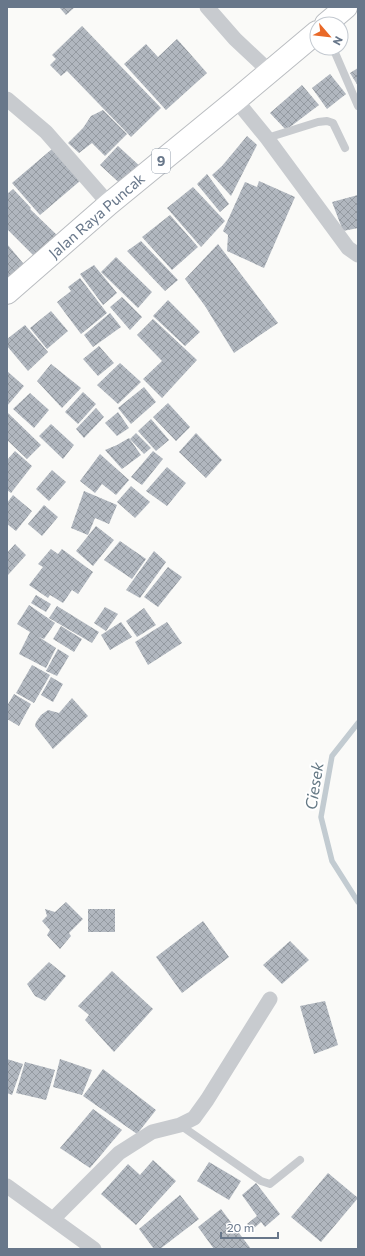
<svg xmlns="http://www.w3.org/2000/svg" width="365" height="1256" viewBox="0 0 365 1256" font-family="Commissioner,sans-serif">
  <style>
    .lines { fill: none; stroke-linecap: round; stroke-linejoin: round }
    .stream { stroke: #c2cbd1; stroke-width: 5.5 }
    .building { fill: url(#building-cross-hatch) }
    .highway-casing { stroke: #babdc1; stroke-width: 24 }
    .lane { stroke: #c8cbcf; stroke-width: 8 }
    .street { stroke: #c8cbcf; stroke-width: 15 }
    .highway { stroke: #fff; stroke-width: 22 }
    .labels { text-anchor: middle; stroke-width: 4; stroke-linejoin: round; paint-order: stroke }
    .shield { fill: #fff; stroke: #95a0ad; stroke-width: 1 }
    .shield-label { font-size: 14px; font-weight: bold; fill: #68778a }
    .street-label { font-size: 15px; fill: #68778a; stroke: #fff }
    .water-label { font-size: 16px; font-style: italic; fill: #647884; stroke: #fff }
  </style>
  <defs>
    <pattern id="building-cross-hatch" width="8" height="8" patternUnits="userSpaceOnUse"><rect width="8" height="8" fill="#b1b7bf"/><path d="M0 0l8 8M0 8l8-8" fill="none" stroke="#949aa1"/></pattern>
  </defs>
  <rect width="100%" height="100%" fill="#fafaf8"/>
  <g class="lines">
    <path class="stream" d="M358 723 332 756 321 817 332 861 358 902"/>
  </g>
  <path class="building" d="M59 7H75L66 15Z
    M82 26 161 108 131 137 67 71 61 76 50 65 56 59 52 55Z
    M177 39 207 73 166 110 124 64 146 44 158 57Z
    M358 68V86L350 73Z
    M330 74 346 94 327 109 312 88Z
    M302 85 319 105 286 130 270 113Z
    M103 110 127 134 105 156 92 143 79 153 68 143 83 128 91 116Z
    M247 136 257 145 231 196 212 175 222 166Z
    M118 146 143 169 125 188 100 165Z
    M52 149 80 181 40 215 12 183Z
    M207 174 229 204 220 212 197 184Z
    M259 181 295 197 264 268 227 251 228 235 223 231 245 182 257 187Z
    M193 187 225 221 201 247 167 208Z
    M13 189 31 208 30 209 59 237 37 259 8 230 7 232V194Z
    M358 195V228L343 231 332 202Z
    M170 215 198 247 172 270 142 237Z
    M141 241 178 280 165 291 127 251Z
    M7 244 28 269 7 287Z
    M218 244 278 323 234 353 205 306 185 279Z
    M116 257 152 292 138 308 101 272Z
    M94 265 117 293 103 305 80 274Z
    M80 278 107 313 81 334 57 302 71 291 68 287Z
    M122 297 142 317 130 330 110 307Z
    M168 300 200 332 185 346 153 316Z
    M51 311 68 331 47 349 30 328Z
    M110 313 121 327 93 347 84 335Z
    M153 319 197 360 162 398 143 379 162 361 137 335Z
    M25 325 48 352 28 371 7 346V339Z
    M99 346 114 363 98 376 83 359Z
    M120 363 141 382 118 404 97 385Z
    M51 364 81 388 62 408 37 381Z
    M7 371 24 386 7 406Z
    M144 387 156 402 131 424 118 408Z
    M83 392 96 404 78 424 65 412Z
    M30 393 49 410 34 428 13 409Z
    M168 403 190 427 176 441 153 417Z
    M96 408 104 417 84 438 76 429Z
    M118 412 129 428 117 436 105 423Z
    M8 413 41 445 27 459 7 440V414Z
    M151 419 169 440 156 451 138 431Z
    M51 424 74 445 63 459 39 436Z
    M136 433 151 448 144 454 130 439Z
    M196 433 222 460 206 478 179 452Z
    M129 438 141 455 122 469 105 450 117 445Z
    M15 451 32 466 11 493 7 490V460Z
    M153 451 163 459 142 485 131 477Z
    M100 454 129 480 116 495 102 484 95 493 80 481Z
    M167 467 186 483 167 506 146 491Z
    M52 470 66 482 49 501 36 489Z
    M131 486 150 502 135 518 117 502Z
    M84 491 117 505 109 524 95 518 88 535 71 528Z
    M13 495 32 511 16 531 7 524V503Z
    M44 505 58 517 42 536 28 524Z
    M96 526 114 540 93 566 76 551Z
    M120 541 146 559 132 579 104 560Z
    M15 544 26 555 8 575 7 574V553Z
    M51 549 58 554 62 549 93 572 78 594 72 590 63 603 50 595 48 598 29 585 43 567 38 564Z
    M154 551 166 562 140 598 126 590Z
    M168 567 182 577 158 607 144 597Z
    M36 595 51 604 46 612 31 603Z
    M29 605 55 623 44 639 39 637 56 648 46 668 19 654 30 632 17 624Z
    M57 606 99 632 92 643 49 618Z
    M105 607 118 614 106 631 94 623Z
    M144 608 156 625 137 637 126 621Z
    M121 622 132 637 110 650 101 635Z
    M167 622 182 643 148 665 135 642Z
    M61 626 82 639 74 652 53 639Z
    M58 649 69 656 57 676 46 671Z
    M32 665 50 675 34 703 16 693Z
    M51 677 63 684 53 702 41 695Z
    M14 694 31 704 19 726 7 719V706Z
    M72 698 88 716 53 749 35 726 36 722 41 715 48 710 59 713Z
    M66 902 83 919 69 933 71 936 60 949 47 935 50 930 42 921 47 916 45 909 55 912Z
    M88 909H115V932H88Z
    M203 921 229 957 182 993 156 957Z
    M290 941 309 960 282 984 263 965Z
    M49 962 66 976 45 1001 35 996 27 984Z
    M112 971 153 1009 114 1052 85 1020 89 1015 78 1006Z
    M325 1001 338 1045 314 1054 300 1006Z
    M7 1059 23 1064 12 1095 7 1093Z
    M60 1059 92 1070 82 1095 53 1087Z
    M25 1062 55 1070 46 1100 16 1093Z
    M103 1069 156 1110 137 1134 83 1096Z
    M93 1109 122 1130 90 1168 60 1148Z
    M153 1160 176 1181 136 1225 101 1194 128 1164 140 1175Z
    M209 1162 241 1181 229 1200 197 1181Z
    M328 1173 358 1198 321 1242 291 1217Z
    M256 1183 280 1214 265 1227 261 1222 252 1230 247 1224 257 1216 242 1195Z
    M180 1195 199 1219 160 1249H154L139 1229Z
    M221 1209 251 1249H214L198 1227Z"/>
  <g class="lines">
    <defs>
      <path id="highway" d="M326 24 346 7
        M7 293 109 204 236 100 317 32"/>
    </defs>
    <use href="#highway" class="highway-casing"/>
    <path class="lane" d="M333 48 358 106
      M267 138 318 122 327 121 333 123 345 148
      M180 1125 261 1181 270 1184 300 1160"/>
    <path class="street" d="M207 7 235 39 269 71
      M7 99 46 132 109 204
      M236 100 267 138 348 248 358 255
      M7 1186 94 1249
      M53 1219 119 1153 152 1132 180 1125 194 1118 207 1100 270 999"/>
    <use href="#highway" class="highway"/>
  </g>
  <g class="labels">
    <rect class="shield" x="152" y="149" width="18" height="24" rx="3"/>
    <g class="shield-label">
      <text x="161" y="166">9</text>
    </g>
    <g class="street-label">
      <text transform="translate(97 216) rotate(-41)" y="5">Jalan Raya Puncak</text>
    </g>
    <g class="water-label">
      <text transform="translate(314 786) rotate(-81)" y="6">Ciesek</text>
    </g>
  </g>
  <rect width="365" height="1256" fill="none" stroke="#68778a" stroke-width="16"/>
  <g transform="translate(329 36) rotate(118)"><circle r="19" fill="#ffffff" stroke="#c3c9d0"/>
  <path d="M0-3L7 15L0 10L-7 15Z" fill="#e96928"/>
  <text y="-6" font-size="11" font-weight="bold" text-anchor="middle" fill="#68778a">N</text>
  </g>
  <path d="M221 1232v6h57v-6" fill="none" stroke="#68778a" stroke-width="2"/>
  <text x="227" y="1232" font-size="12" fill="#68778a" stroke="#ffffff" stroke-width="3" paint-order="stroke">20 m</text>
</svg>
